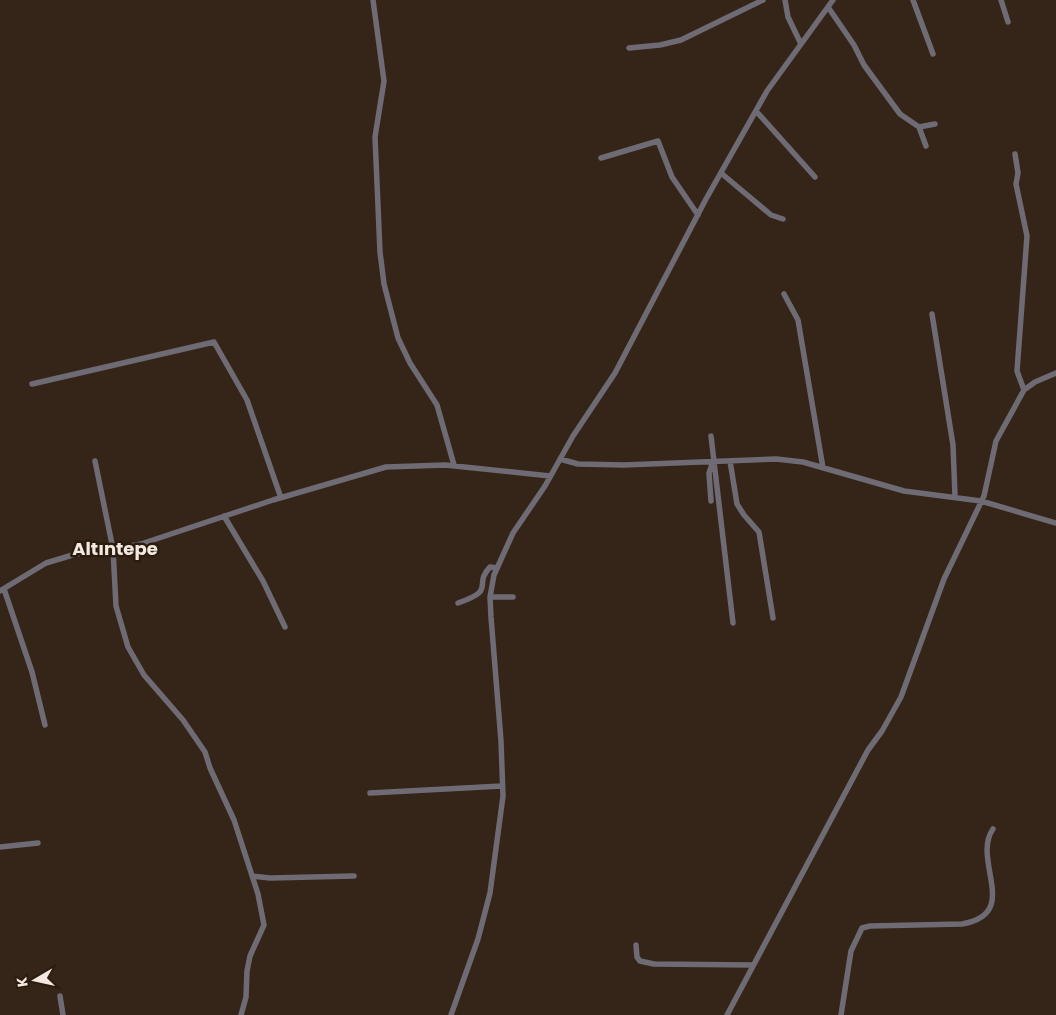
<svg xmlns="http://www.w3.org/2000/svg" width="1056" height="1015" viewBox="0 0 1056 1015" font-family="Poppins,sans-serif">
  <style>
    .lines { fill: none; stroke-linecap: round; stroke-linejoin: round }
    .minor { stroke: #6f6b74; stroke-width: 5.5 }
    .labels { text-anchor: middle; stroke-width: 5; stroke-linejoin: round; paint-order: stroke }
    .district-label { font-size: 18px; font-weight: bold; fill: #f4e9e1; stroke: #2b1c10 }
  </style>
  <rect width="100%" height="100%" fill="#352519"/>
  <g class="lines">
    <path class="minor" d="M373 0 384 81 375 137 380 252 384 284 398 338 410 363 437 405 454 465
      M785 0 788 17 801 44
      M913 0 933 54
      M1001 0 1008 22
      M828 7 854 45 864 65 900 114 919 127 935 124
      M629 48 660 45 681 40 763 0
      M756 111 815 177
      M919 127 926 146
      M601 158 658 141 672 177 698 215
      M721 173 771 215 783 219
      M784 294 798 320 823 468
      M932 314 953 445 955 496
      M32 384 214 342 247 400 281 498
      M1024 390 1035 382 1056 373
      M711 436 733 623
      M560 459 578 464 624 465 776 459 803 462 904 491 981 501 1056 523
      M95 461 113 549 141 544 273 500 386 467 445 465 550 476
      M730 461 737 504 744 515 759 532 773 618
      M711 501 709 473 712 464
      M224 516 263 581 285 627
      M4 589 32 672 45 725
      M0 591 46 563 76 554 113 549 116 606 128 647 144 675 183 720 205 752 210 768 234 820 258 894 264 925 250 956 247 971 246 997 241 1015
      M490 597H513
      M458 603C498 589 472 586 490 567L497 568
      M370 793 502 786
      M0 847 38 843
      M252 876 270 878 354 876
      M636 945 637 957 640 961 654 964 752 965
      M60 996 63 1015
      M451 1015 478 939 490 893 503 796 501 741 491 617 490 597 494 575 513 533 545 486 573 436 615 373 706 199 767 91 833 0
      M727 1015 868 750 882 731 901 697 944 579 984 496 996 441 1024 390 1017 371 1027 236 1016 184 1018 173 1015 154
      M841 1015 851 951 862 928 870 926 962 924C1022 914 971 860 993 829"/>
  </g>
  <g class="labels">
    <g class="district-label">
      <text x="115" y="555">Altıntepe</text>
    </g>
  </g>
  <g transform="translate(35 980) rotate(261)" stroke="#2b1c10" stroke-width="4" paint-order="stroke">
  <path d="M0-4L9 19L0 12L-9 19Z" fill="#f4e9e1"/>
  <text y="-8" font-size="14" font-weight="bold" text-anchor="middle" fill="#f4e9e1">K</text>
  </g>
</svg>
